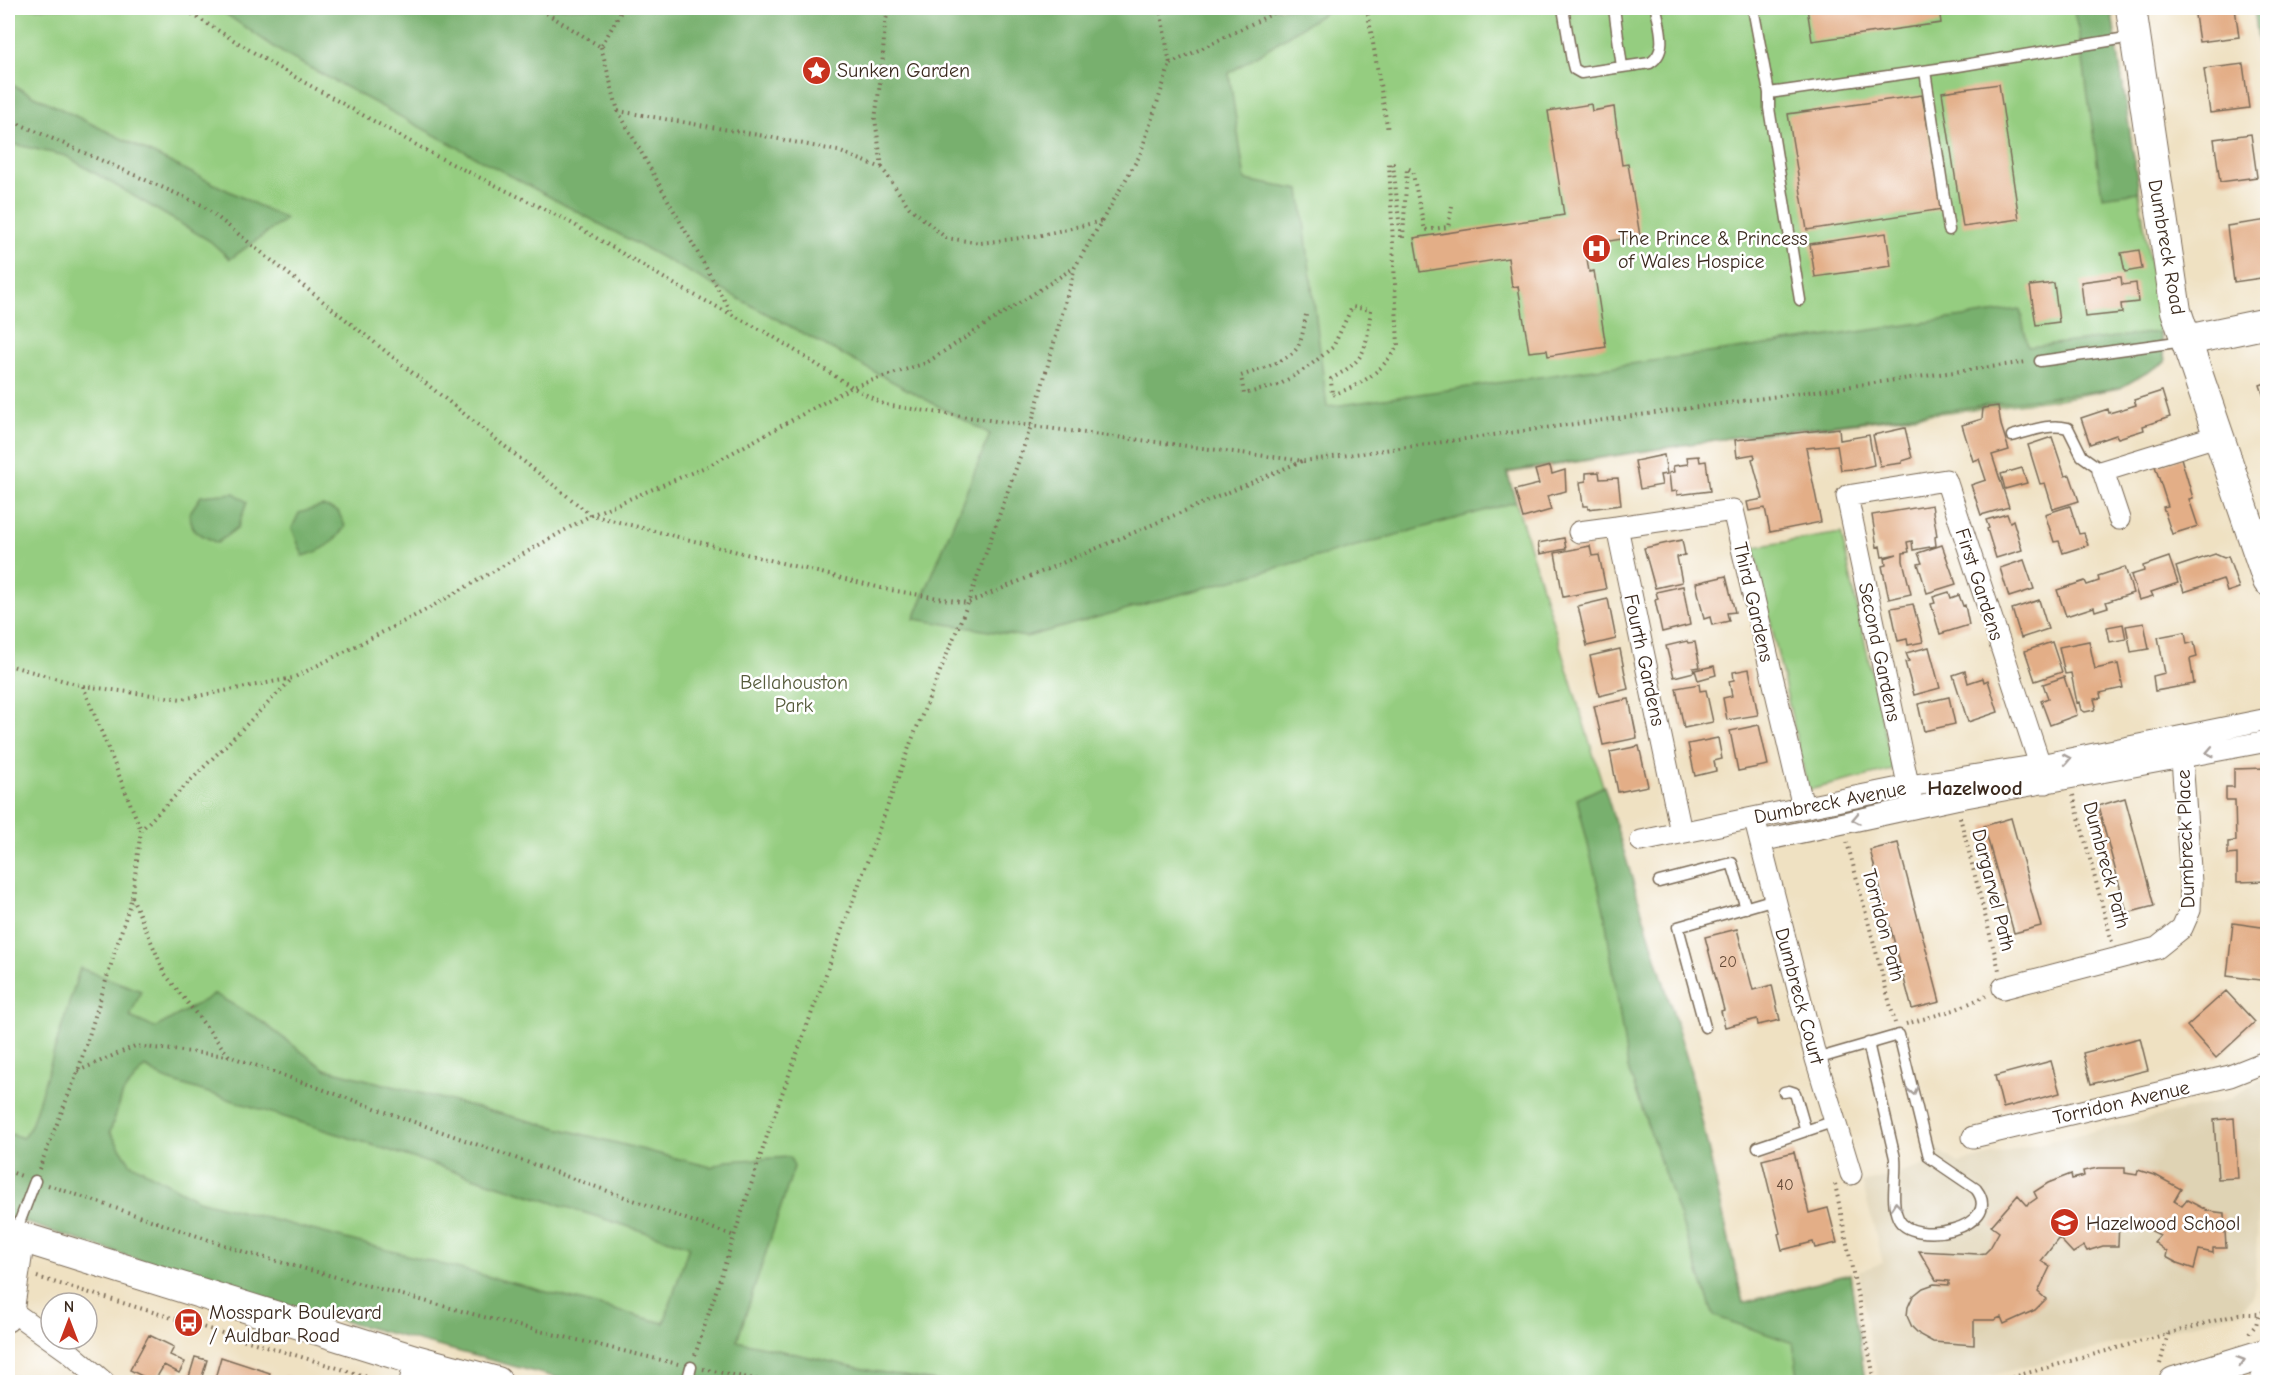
<svg xmlns="http://www.w3.org/2000/svg" width="2275" height="1390" viewBox="0 0 2275 1390" font-family="'Comic Neue',sans-serif">
  <style>
    .built { fill: #dfd3b4 }
    .green { fill: #95cd80; stroke: #687c4f; stroke-width: 1.5 }
    .forest { fill: #78b06e; stroke: #5a6d46; stroke-width: 1.5; fill-rule: evenodd }
    .building { fill: #e3ae87 }
    .lines { fill: none; stroke-linecap: round; stroke-linejoin: round }
    .lane-casing { stroke: #7a6a57; stroke-width: 13 }
    .street-casing { stroke: #7a6a57; stroke-width: 23 }
    .secondary-casing { stroke: #7a6a57; stroke-width: 32 }
    .path { stroke: #7a6a57; stroke-width: 4; stroke-dasharray: 1.5 4.5; stroke-linecap: butt }
    .lane { stroke: #fff; stroke-width: 10 }
    .street { stroke: #fff; stroke-width: 21 }
    .secondary { stroke: #fff; stroke-width: 30 }
    .oneway { stroke: #a79f9a }
    .labels { text-anchor: middle; stroke-width: 5; stroke-linejoin: round; paint-order: stroke }
    .number-label { font-size: 16px; fill: #654b38 }
    .poi-label { font-size: 20px; fill: #3b2a1e; stroke: #fff; text-anchor: start }
    .street-label { font-size: 20px; fill: #3b2a1e; stroke: #fff }
    .park-label { font-size: 20px; fill: #565b3b; stroke: #fff }
    .neighbourhood-label { font-size: 21px; font-weight: bold; fill: #3b2a1e; stroke: #fff }
  </style>
  <rect width="100%" height="100%" fill="#fff"/>
  <filter id="ink" filterUnits="userSpaceOnUse"><feTurbulence type="fractalNoise" baseFrequency=".0167" numOctaves="2"/><feDisplacementMap in="SourceGraphic" scale="12" xChannelSelector="R" yChannelSelector="G"/><feConvolveMatrix kernelMatrix="1 2 1 2 8 2 1 2 1" color-interpolation-filters="sRGB"/></filter>
  <filter id="wash" filterUnits="userSpaceOnUse"><feTurbulence type="fractalNoise" baseFrequency=".008" numOctaves="4" result="noise"/><feDisplacementMap in="SourceGraphic" scale="24" xChannelSelector="R" yChannelSelector="G"/><feGaussianBlur stdDeviation="1.35" result="paint"/><feColorMatrix in="noise" values="0 0 0 0 0 0 0 0 0 0 0 0 0 0 0 0 0 1.4 0 .05"/><feComposite in="paint" operator="in"/></filter>
  <g filter="url(#wash)">
    <rect width="100%" height="100%" fill="#efe1c2"/>
    <path class="built" d="M2261 1079 2267 1085V1099L2261 1142 2255 1284 2252 1299 2242 1308 2243 1311 1966 1382H1879L1869 1339 1859 1271 1883 1263 1862 1182 1888 1177 1923 1166 1936 1148 1958 1163 2230 1099Z"/>
    <path class="green" d="M8 8H2111L2165 362 2120 388 2059 399 1728 438 1507 473 1690 1069 1743 1303 1850 1274 1865 1382H573L8 1217Z
      M1841 533 1893 770 1808 790 1754 547Z"/>
    <path class="forest" d="M217 8H1332L1229 73 1245 180 1300 190 1327 407 2020 309 2028 347 2159 332 2165 362 2120 388 1728 438 1507 472 1516 502 1026 637 914 619 990 434 286 55Z
      M2073 8H2111L2139 192 2102 197 2080 38Z
      M2254 8H2267V110Z
      M8 83 286 219 230 259 210 241 66 156 8 143Z
      M234 493 247 502 238 527 217 543 194 531 189 514 201 496Z
      M322 506 338 511 345 526C335 543 323 551 303 556L292 528 299 513Z
      M1604 786 1690 1069 1743 1303 1850 1274 1865 1382H1799L1793 1343 1714 1316 1628 1068 1604 911 1577 799Z
      M80 968 141 991 130 1017 155 1028 215 994 258 1019 325 1069 711 1167 727 1161 790 1157 794 1167 737 1341 873 1371 942 1382H573L249 1296 8 1217V1133L23 1138 31 1126ZM145 1067 165 1079 689 1246 664 1323 198 1200 130 1163 110 1132 123 1093Z"/>
    <g id="blocks">
      <path class="building" d="M1807 8H1939L1941 23 1812 41Z
        M2194 8H2235L2239 37 2199 42Z
        M2243 64 2249 108 2210 113 2204 69Z
        M1999 84 2019 219 1963 227 1942 92Z
        M1922 95 1943 209 1807 230 1788 114Z
        M1591 104 1592 111 1614 107 1622 165 1628 164 1640 236 1585 245 1589 272 1594 271 1606 347 1548 356 1547 350 1529 352 1518 286 1512 287 1508 258 1420 272 1414 238 1564 215 1548 111Z
        M2251 134 2257 177 2220 182 2214 139Z
        M2268 220V277L2234 282 2227 226Z
        M1886 233 1891 266 1815 277 1810 244Z
        M2139 250 2142 269 2125 272 2121 253Z
        M2117 277H2121L2122 285 2136 283 2138 302 2121 304 2122 313 2085 317 2081 282Z
        M2054 283 2059 322 2036 325 2030 286Z
        M2268 382V406H2267L2260 385Z
        M2162 391 2170 417 2143 426 2144 430 2118 438 2116 435 2090 444 2081 418 2108 409 2109 413 2123 409 2136 405 2134 400Z
        M1998 406 2001 425 2009 450 1992 455 2009 507 1981 515 1971 485 1986 480 1979 459 1973 461 1962 425 1982 419 1983 408Z
        M1839 428 1840 440 1869 435 1874 465 1854 470 1853 469 1841 470 1837 445 1806 448 1821 522 1770 532 1765 508 1749 511 1747 502 1763 499 1752 459 1755 458 1754 454 1737 457 1735 440Z
        M1905 428 1912 458 1902 461V463L1880 466 1873 435Z
        M2052 437 2065 476 2070 475 2079 501 2053 509 2045 483 2040 484 2028 445Z
        M1664 455 1667 474 1660 475 1662 485 1640 489 1635 461Z
        M1699 456 1700 462 1706 461 1710 491 1677 495V491L1671 492 1669 473 1674 472 1673 466 1688 464 1687 457Z
        M2181 458 2193 498 2189 499 2198 526 2172 534 2163 507 2168 506 2155 466Z
        M1550 466 1552 474 1565 470 1566 491 1547 496 1551 510 1523 518 1515 490 1539 484 1535 470Z
        M2022 468 2027 483 2005 489 2001 474Z
        M1599 472 1600 479 1618 478 1621 505 1588 509V506H1583L1580 482 1586 481V473Z
        M1932 505 1937 536 1935 537 1936 546 1913 550 1912 541 1907 542 1909 552 1903 553V561L1911 594 1889 599 1882 566 1886 565 1885 558 1897 554 1882 557 1880 546 1877 547 1872 515Z
        M2070 506 2079 534 2084 533 2088 545 2063 553 2059 541 2054 542 2045 514Z
        M2007 514 2010 522 2013 520 2022 550 1996 558 1987 529 1989 528 1986 520Z
        M1564 538 1566 549 1540 554 1538 543Z
        M1682 540 1685 555 1677 557 1682 582 1655 588 1644 548Z
        M1942 545 1956 584 1927 593 1918 564 1922 563 1918 553Z
        M1590 546 1592 556 1599 555 1606 589 1563 597 1555 553Z
        M2215 554 2224 558 2228 556 2239 588 2227 592 2223 579 2184 592 2176 567Z
        M2169 557 2178 583 2151 592 2153 596 2139 600 2131 575 2144 571 2143 566Z
        M2024 560 2034 589 2009 597 2000 568Z
        M2125 567 2133 593 2106 602 2108 607 2095 611 2094 607 2066 616 2057 590 2085 581 2087 585 2099 581 2098 576Z
        M1726 576 1735 612 1727 613 1729 621 1712 625 1710 617 1704 619 1696 583Z
        M1683 586 1690 625 1662 632 1655 600 1658 599 1656 592Z
        M1949 592 1951 598 1959 595 1963 606 1965 605 1969 625 1940 634 1931 604 1935 603 1933 597Z
        M1608 599 1616 639 1587 646 1578 606Z
        M2039 600 2048 629 2021 638 2012 609Z
        M1913 604 1923 642 1908 645 1907 639 1898 641 1891 608Z
        M2144 623 2149 649 2131 652 2126 626Z
        M2123 624 2126 639 2110 642 2107 627Z
        M2185 632 2187 644 2194 642 2197 657 2190 659 2194 684 2155 691 2153 676 2165 673 2158 637Z
        M1687 641 1688 643 1695 642 1700 667 1693 668 1694 672 1674 677 1666 646Z
        M2089 641 2095 669 2118 664 2123 688 2100 693 2101 698 2094 699 2096 706 2094 710 2085 712 2081 710 2079 702 2077 703 2071 673 2065 674 2059 647Z
        M2052 642 2062 672 2035 681 2025 651Z
        M1929 647 1940 688 1914 695 1905 662 1909 661 1906 653Z
        M1620 649 1628 689 1599 696 1590 656Z
        M1714 666 1716 675 1698 680 1695 670Z
        M1749 669 1758 715 1727 720 1723 698 1732 696 1729 681 1734 680 1733 672Z
        M1965 671 1968 683 1983 678 1984 682 1988 680 1998 712 1968 722 1953 675Z
        M2064 677 2077 715 2050 725 2041 701 2048 698 2043 684Z
        M1699 684 1700 691 1706 690 1713 722 1684 728 1676 688Z
        M1949 697 1955 724 1924 731 1918 704Z
        M1629 699 1637 738 1603 745 1594 706Z
        M1759 725 1768 765 1738 771 1730 731Z
        M1718 738 1722 759 1714 761 1716 771 1695 776 1688 744Z
        M1639 746 1648 786 1618 792 1610 752Z
        M2266 768 2268 881 2237 882V854L2228 855V842L2236 841 2235 800H2226V787H2234V769Z
        M2125 798 2154 906 2127 913 2098 806Z
        M2011 818 2041 926 2014 933 1984 826Z
        M1898 843 1940 1002 1912 1009 1870 850Z
        M2233 923 2268 928V981L2227 976Z
        M1737 929 1753 990 1772 985 1780 1020 1758 1025 1757 1019 1725 1027 1721 1011 1724 1010 1705 937Z
        M2226 991 2255 1022 2216 1058 2187 1026Z
        M2140 1038 2148 1070 2091 1084 2083 1053Z
        M2051 1061 2060 1093 2003 1108 1995 1076Z
        M2234 1118 2238 1178 2218 1179 2214 1120Z
        M1794 1152 1809 1213 1828 1208 1837 1243 1815 1248 1813 1242 1782 1250 1778 1234 1780 1233 1762 1160Z
        M2098 1168H2125V1173L2137 1175 2138 1170 2157 1176 2181 1189 2174 1201 2182 1206 2187 1200 2208 1211 2224 1213 2226 1248H2213V1253L2199 1250 2194 1269 2177 1263 2166 1257 2167 1252 2154 1242 2160 1235 2134 1222 2119 1219 2118 1246H2103L2087 1251 2084 1246 2073 1253 2059 1238 2041 1261 2050 1267 2038 1292 2046 1299 2035 1310 2004 1324 2001 1317 1994 1320H1974V1345L1933 1342 1920 1335 1912 1327 1907 1316 1908 1307 1913 1296 1923 1288 1934 1284 1949 1285V1281L1936 1280 1919 1251 1978 1254 1985 1253 1990 1248 1999 1232 1991 1226 2018 1195 2027 1205 2037 1198 2034 1192 2048 1183 2071 1174 2072 1179 2084 1176 2083 1171Z
        M149 1335 174 1347 170 1355 185 1362 179 1373 164 1365 154 1382 130 1370Z
        M195 1357 207 1360 201 1380 189 1377Z
        M221 1357 270 1373 267 1382H238L229 1380 228 1382H214Z
        M9 1376 45 1377V1379H53V1382H9Z
        M285 1376 306 1382H283Z"/>
    </g>
  </g>
  <g filter="url(#ink)">
    <use href="#blocks" fill-opacity="0" stroke="#7a6a57" stroke-width="1.5"/>
    <g class="lines">
      <defs>
        <path id="lane" d="M1563 8 1572 61 1574 69 1581 73 1650 63C1669 52 1659 25 1656 8
          M1614 8 1622 67
          M1753 8 1769 93 1958 66 2132 37
          M1925 71 1949 230
          M1769 93V108L1800 300
          M2040 361 2184 341
          M2012 436C2031 431 2049 423 2068 428L2082 456 2103 471
          M1659 882 1732 863 1746 908
          M1705 1027 1678 927 1775 899
          M1816 1059 1899 1035 1929 1157 1976 1189C2006 1228 1911 1248 1898 1218 1890 1201 1897 1176 1895 1158L1868 1043
          M1784 1092 1789 1091 1795 1093 1806 1131
          M1758 1147 1835 1121
          M15 1234 35 1181
          M687 1382 691 1367"/>
        <path id="street" d="M2119 519 2103 471 2220 435
          M1617 527 1733 510 1803 807
          M1579 532 1617 527 1681 832
          M1913 808 1847 496 1946 480 2046 783
          M1757 829 1816 1059 1851 1174
          M1641 841 1909 786 2040 765 2268 719
          M1760 841 1955 799 2268 741
          M2003 988 2157 948 2182 928 2190 910 2191 882 2181 746
          M1973 1137 2230 1076 2268 1061
          M13 1312 69 1352 104 1382
          M8 1321 13 1312 24 1238
          M410 1382 415 1360"/>
        <path id="secondary" d="M2131 8 2176 311 2268 581
          M2187 340 2268 323
          M8 1233 415 1360 497 1382
          M2174 1382 2268 1353
          M2265 1382H2268"/>
      </defs>
      <use href="#lane" class="lane-casing"/>
      <use href="#street" class="street-casing"/>
      <use href="#secondary" class="secondary-casing"/>
      <path class="path" d="M182 8 277 67 436 156 566 220 679 287 769 334 852 387 885 405 1031 426 1304 461 2027 362
        M530 8H538L601 47 623 8
        M1367 8 1388 131
        M601 47 618 111 732 314
        M1170 64 1284 8
        M618 111 764 136 838 151 882 168 909 207 946 238 981 243 1037 236 1102 221
        M8 119 202 205 591 515 885 589 968 603 1302 461
        M882 167 875 119 882 69 885 22 890 8
        M1306 315C1304 325 1303 338 1297 348 1289 361 1255 371 1241 376L1244 394 1279 385 1308 367 1333 347 1352 307 1371 310C1365 351 1368 358 1331 379L1332 395C1362 385 1382 372 1398 345L1389 163 1393 164 1401 239 1403 238 1407 168 1412 170 1425 230 1448 227 1452 206
        M8 665 83 686 182 699 293 678 426 610 591 515 710 465 852 387 926 363 1075 267
        M83 686 141 830
        M2073 795 2112 942
        M1960 817 1999 970
        M1847 842 1895 1023
        M132 897 165 974 229 1056 734 1236
        M1906 1024 1954 1010 1986 996
        M78 1071 135 1046 229 1056
        M39 1169 78 1071 132 897 141 830 292 679
        M8 1171 24 1177
        M1835 1184 1875 1382
        M48 1185 247 1253 506 1323 678 1364
        M37 1277 384 1382
        M2249 1333 2256 1325 2259 1314
        M695 1355 771 1124 911 742 968 603 1031 426 1075 267 1140 155 1170 64 1160 8
        M2160 1364 2168 1334
        M703 1369 769 1382
        M1995 1382 2239 1314H2259L2268 1309"/>
      <use href="#lane" class="lane"/>
      <use href="#street" class="street"/>
      <use href="#secondary" class="secondary"/>
    </g>
    <defs><path id="oneway-chevron" d="M-2-3.5L2.5 0L-2 3.5" fill="none" stroke-width="1.6" stroke-linecap="round" stroke-linejoin="round" transform="scale(1.5)"/></defs>
    <g class="oneway">
      <use href="#oneway-chevron" transform="translate(2210 752) rotate(169)"/>
      <use href="#oneway-chevron" transform="translate(2067 759) rotate(-11)"/>
      <use href="#oneway-chevron" transform="translate(1856 819) rotate(169)"/>
      <use href="#oneway-chevron" transform="translate(1913 1091) rotate(77)"/>
      <use href="#oneway-chevron" transform="translate(1896 1206) rotate(-95)"/>
      <use href="#oneway-chevron" transform="translate(2241 1361) rotate(-17)"/>
    </g>
  </g>
  <defs>
    <symbol id="sight-disc" viewBox="-11 -11 22 22"><circle r="9.5" fill="#c8321e" stroke="#fff"/><path d="M0-6L1.8-2.2L6-1.7L2.9 1.2L3.7 5.4L0 3.3L-3.7 5.4L-2.9 1.2L-6-1.7L-1.8-2.2Z" fill="#fff"/></symbol>
    <symbol id="hospital-disc" viewBox="-11 -11 22 22"><circle r="9.5" fill="#c8321e" stroke="#fff"/><path d="M-5-5h3v3.5h4V-5h3V5h-3V1.5h-4V5h-3Z" fill="#fff"/></symbol>
    <symbol id="school-disc" viewBox="-11 -11 22 22"><circle r="9.5" fill="#c8321e" stroke="#fff"/><path d="M0-5L7-2L0 1L-7-2ZM-4 1L0 2.5L4 1V4Q0 6-4 4Z" fill="#fff"/></symbol>
    <symbol id="bus-disc" viewBox="-11 -11 22 22"><circle r="9.5" fill="#c8321e" stroke="#fff"/><path d="M-5-6H5V4H4V6H2V4H-2V6H-4V4H-5ZM-3.5-4V0h7V-4ZM-3.5 1.2v1.5H-2V1.2ZM2 1.2v1.5H3.5V1.2Z" fill="#fff"/></symbol>
  </defs>
  <g fill-rule="evenodd">
    <use href="#sight-disc" x="800" y="54" width="33" height="33"/>
    <use href="#hospital-disc" x="1580" y="232" width="33" height="33"/>
    <use href="#school-disc" x="2048" y="1206" width="33" height="33"/>
    <use href="#bus-disc" x="172" y="1306" width="33" height="33"/>
  </g>
  <g class="labels">
    <g class="number-label">
      <text x="1728" y="967">20</text>
      <text x="1785" y="1190">40</text>
    </g>
    <g class="poi-label">
      <text x="837" y="77">Sunken Garden</text>
      <text x="1618" y="245">The Prince &amp; Princess<tspan x="1618" dy="23">of Wales Hospice</tspan></text>
      <text x="2086" y="1230">Hazelwood School</text>
      <text x="209" y="1319">Mosspark Boulevard<tspan x="209" dy="23">/ Auldbar Road</tspan></text>
    </g>
    <g class="street-label">
      <text transform="translate(2167 247) rotate(80)" y="7">Dumbreck Road</text>
      <text transform="translate(1980 584) rotate(72)" y="7">First Gardens</text>
      <text transform="translate(1754 602) rotate(77)" y="7">Third Gardens</text>
      <text transform="translate(1880 652) rotate(78)" y="7">Second Gardens</text>
      <text transform="translate(1645 660) rotate(78)" y="7">Fourth Gardens</text>
      <text transform="translate(1830 802) rotate(-11)" y="7">Dumbreck Avenue</text>
      <text transform="translate(2185 839) rotate(-92)" y="7">Dumbreck Place</text>
      <text transform="translate(2107 865) rotate(75)" y="7">Dumbreck Path</text>
      <text transform="translate(1994 890) rotate(76)" y="7">Dargarvel Path</text>
      <text transform="translate(1884 925) rotate(75)" y="7">Torridon Path</text>
      <text transform="translate(1800 996) rotate(75)" y="7">Dumbreck Court</text>
      <text transform="translate(2121 1102) rotate(-13)" y="7">Torridon Avenue</text>
    </g>
    <g class="park-label">
      <text x="794" y="689">Bellahouston<tspan x="794" dy="23">Park</tspan></text>
    </g>
    <g class="neighbourhood-label">
      <text x="1975" y="795">Hazelwood</text>
    </g>
  </g>
  <rect width="2275" height="1390" fill="none" stroke="#fff" stroke-width="30"/>
  <g transform="translate(69 1321)"><circle r="28" fill="#ffffff" stroke="#b1aaa5" stroke-width="1.5"/>
  <path d="M0-4.5L10 22L0 15L-10 22Z" fill="#c8321e"/>
  <text y="-9" font-size="16" font-weight="bold" text-anchor="middle" fill="#3b2a1e">N</text>
  </g>
</svg>
